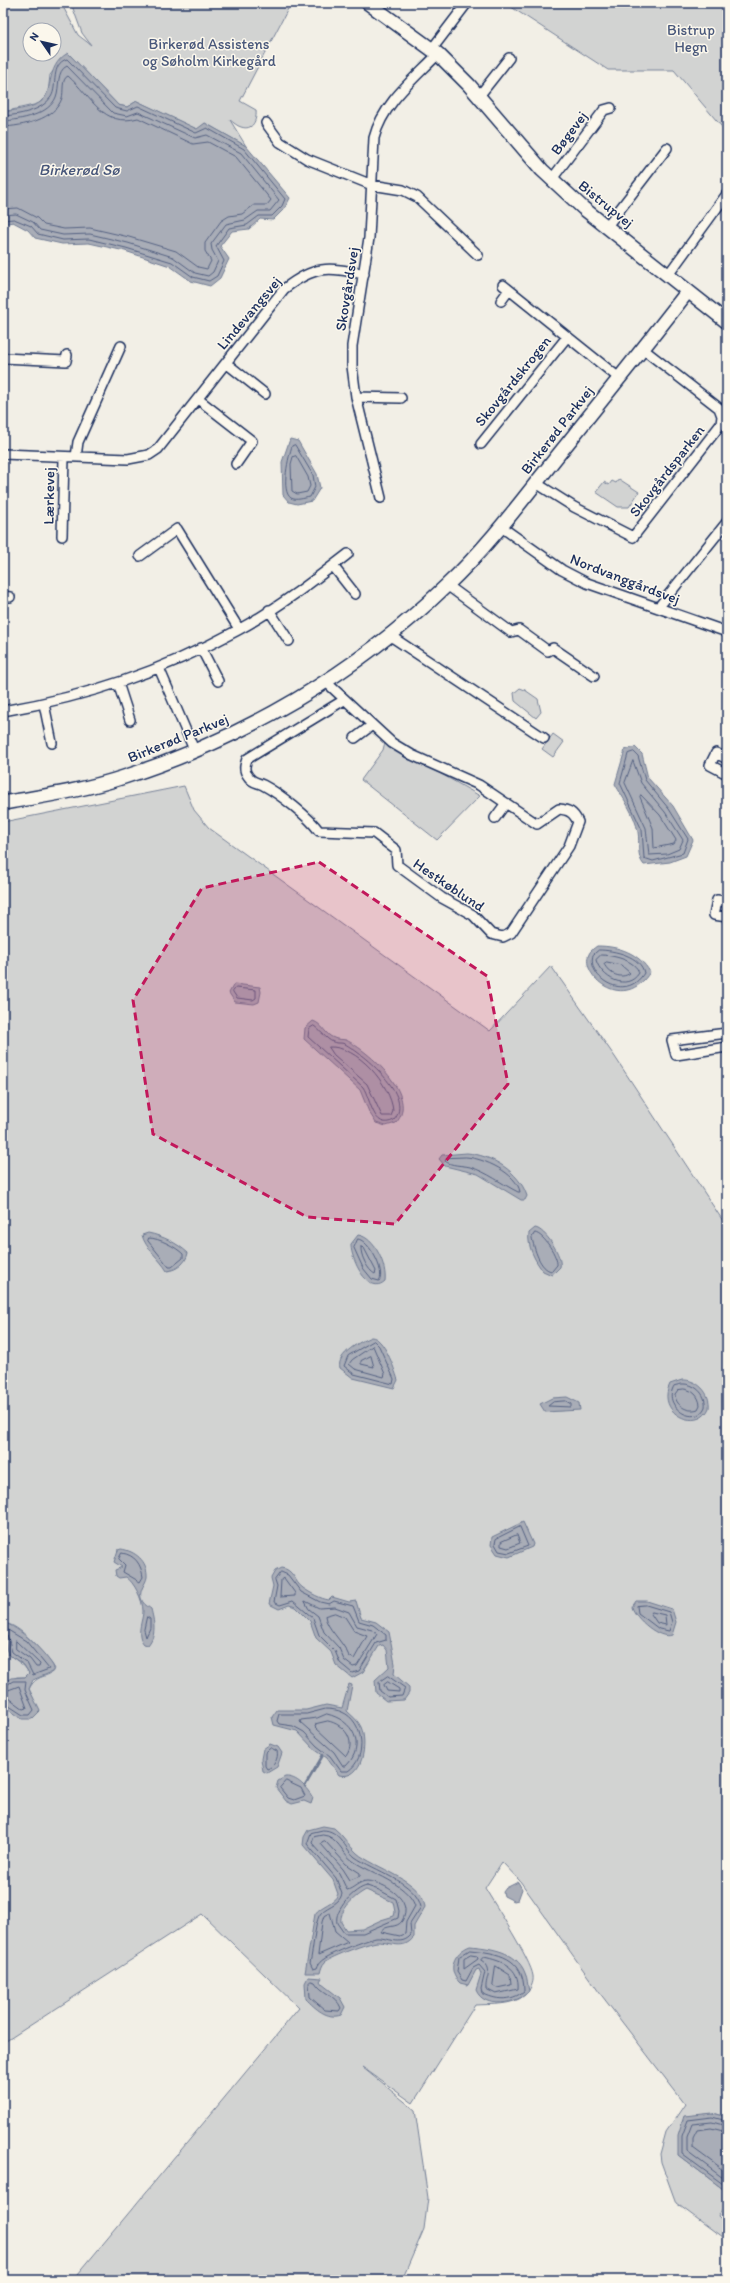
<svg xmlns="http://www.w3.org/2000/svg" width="730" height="2283" viewBox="0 0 730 2283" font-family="Itim,sans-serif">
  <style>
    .green { fill: #d2d3d2; stroke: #768198; fill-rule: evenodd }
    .water { fill: #a9adb7; stroke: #707b93; fill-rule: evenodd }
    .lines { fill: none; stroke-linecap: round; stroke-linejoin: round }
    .shore { stroke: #546182; stroke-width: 1 }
    .stream { stroke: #707b93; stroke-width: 2.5 }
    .street-casing { stroke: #1b2f5e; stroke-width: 12 }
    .secondary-casing { stroke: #1b2f5e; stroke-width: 16 }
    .street { stroke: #fbf7ec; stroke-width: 9 }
    .secondary { stroke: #fbf7ec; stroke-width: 13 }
    .marked { fill: #c2185b; fill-opacity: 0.2; stroke: #c2185b; stroke-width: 3; stroke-dasharray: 8 5; stroke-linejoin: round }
    .labels { text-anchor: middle; stroke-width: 3; stroke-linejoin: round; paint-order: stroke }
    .park-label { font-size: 15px; fill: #49587b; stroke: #fbf7ec }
    .street-label { font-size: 15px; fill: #1b2f5e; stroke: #fbf7ec }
    .water-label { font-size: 16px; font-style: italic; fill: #465579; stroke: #fbf7ec }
  </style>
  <rect width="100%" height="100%" fill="#f2efe6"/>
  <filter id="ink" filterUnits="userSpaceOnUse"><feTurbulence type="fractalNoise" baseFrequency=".025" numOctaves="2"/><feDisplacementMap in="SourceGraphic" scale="8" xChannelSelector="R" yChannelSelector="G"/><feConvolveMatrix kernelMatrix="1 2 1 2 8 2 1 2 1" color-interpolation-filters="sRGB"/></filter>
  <g filter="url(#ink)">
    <path class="green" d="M3 3H61L78 35 91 45 82 33 71 3H291L240 101 256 110C257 120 253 131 241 127 237 126 233 122 230 120L246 146 205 123 198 130 137 101 127 107 118 105 68 53 50 75 48 94 38 104 3 112ZM30 30H54V54H30Z
      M505 3H727V133L674 70H608Z
      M619 479 639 492 629 507H618L596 492 604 482 609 485 612 481 616 483Z
      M520 688 525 690 538 699 541 712 536 718 515 701 514 693Z
      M553 734 564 742 553 757 542 749Z
      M385 742 480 796 437 840 361 780 383 750Z
      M184 786 194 810 209 828 490 1031 551 966 615 1057 727 1227V2117L713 2113 678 2155 727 2192V2200L718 2217 727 2226V2234L722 2237 676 2203 661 2162 660 2154 666 2132 685 2104 599 1992 520 1881 502 1862 485 1888C495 1905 531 1960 533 1976 534 1983 530 1990 525 1995 513 2006 490 2004 475 2005L413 2103 362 2067 415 2110 428 2198 424 2229 402 2280H73L299 2008 202 1914 3 2043V1705L12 1711 33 1698 29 1689C37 1673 48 1679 55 1669L52 1664C41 1652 21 1624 3 1623V822Z
      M3 1635 8 1654 24 1666 29 1673 25 1677H17L3 1683Z"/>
    <path class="water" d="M68 53 118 105 127 107 137 101 197 129 205 123 246 146 290 198 285 208 273 220 260 219 249 229 232 231 220 246 229 259 220 278 210 286 191 281 170 266 125 251 89 243 62 244 35 238 28 230 13 222 3 224V112C14 110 27 109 37 104 56 96 43 67 68 53Z
      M290 439 298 441 317 474 320 488 312 501 297 504 289 502 283 495 282 462Z
      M635 747 642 754 648 778 673 806 693 840 686 856 670 862 644 865C636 856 640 843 638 832 635 815 623 798 615 784L625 750Z
      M597 946C619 946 639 953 650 972 624 1014 579 975 589 954 590 951 594 948 597 946Z
      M234 984 260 987 261 992 259 1002 254 1004 235 1002 229 993Z
      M313 1021C323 1024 325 1035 334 1038 338 1040 342 1039 346 1040 369 1051 420 1096 396 1123L386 1126 376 1123 369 1112 360 1090 304 1039 305 1028Z
      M467 1153C491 1155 519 1171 527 1196L525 1200H521L478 1174 445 1166 439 1159 442 1155Z
      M535 1228C545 1229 563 1256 560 1267L552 1275 543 1271C535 1261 527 1246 529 1233Z
      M148 1233C163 1236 177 1243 188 1253 186 1263 177 1270 167 1271 160 1259 145 1248 142 1235Z
      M358 1235C375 1237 387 1266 385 1281 368 1297 350 1257 351 1244Z
      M371 1337C384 1337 394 1368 398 1380L394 1388 353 1378 340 1368C336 1354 361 1341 371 1337Z
      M682 1380C697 1379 711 1393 709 1408 699 1433 655 1414 670 1384Z
      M567 1397 579 1403 580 1410 545 1412 540 1404 552 1398Z
      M523 1522 533 1544 532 1547 509 1557 497 1554 491 1545 492 1537Z
      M121 1549C135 1551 148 1561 147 1577 146 1584 139 1589 141 1598 143 1604 146 1605 151 1609 154 1621 157 1634 148 1645L144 1644C135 1634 143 1621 143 1611 143 1600 134 1582 126 1577L119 1578 116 1576 115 1570 122 1567 114 1562 118 1550Z
      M281 1568C294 1569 294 1582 303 1588 310 1593 321 1599 329 1600L332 1597 349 1602 356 1601 361 1618 376 1622 389 1632 395 1664 394 1674 409 1687V1693L404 1700 386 1701 376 1693 375 1680 389 1667 387 1650 383 1645 379 1646 363 1672 352 1678 336 1665 331 1652 316 1638 310 1621 296 1607 289 1605 279 1609 269 1604 273 1586 271 1578 275 1571Z
      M636 1601H647L672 1609 676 1622 672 1635C659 1640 635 1618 632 1607Z
      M3 1623C17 1624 48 1655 54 1668L52 1672 33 1680 29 1689 40 1711 32 1719H22L3 1705V1683L11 1678 25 1677 29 1673 24 1665 8 1654 3 1635Z
      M349 1684 352 1685 347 1711C352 1716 358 1720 361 1727 368 1743 363 1781 339 1775L327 1758 314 1749 297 1731 274 1725 272 1717 277 1710H306L326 1705 342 1708Z
      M270 1744 278 1747 282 1753 277 1767 267 1773 263 1771 261 1759 263 1749Z
      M285 1777C297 1776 307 1788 313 1798L311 1804 304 1801 292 1804 286 1801 276 1788 278 1781Z
      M323 1826 334 1828C343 1835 348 1845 357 1853 374 1868 423 1880 425 1907L414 1926V1937C403 1951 392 1942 377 1942 368 1943 332 1956 325 1962 322 1965 321 1969 320 1973H305L315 1914C321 1905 334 1904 338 1894L333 1880 303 1845 304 1837 308 1830ZM366 1890 393 1902 395 1912 394 1916 381 1920 362 1929 346 1930 341 1922C339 1910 356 1895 366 1890Z
      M518 1882 522 1889 518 1900 514 1901 504 1896 503 1892 506 1888Z
      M470 1946C490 1948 517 1951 525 1973 528 1979 527 1984 529 1991 518 2004 484 2010 476 1990L481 1974 479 1969 476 1970 468 1985 460 1983C446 1970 454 1952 470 1946Z
      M308 1977 322 1978 320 1981 322 1984 340 1998 345 2007 341 2015C327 2020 315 2008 306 1999L305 1983Z
      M713 2113 727 2117V2192L678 2155V2135L684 2116Z"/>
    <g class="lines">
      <path class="shore" d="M3 116C19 115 42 111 51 97 58 86 50 64 67 59L115 108 127 111 138 106 196 133 207 128 244 149 285 199 282 206 272 216H259L247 225 229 228 216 246 224 261 217 276 209 281 193 277 172 262 126 248 89 239 63 240 38 234 31 226 14 219 3 220
        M3 121C20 120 49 115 56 97 60 87 56 71 67 66L113 113 127 116 138 112 195 138 207 135 241 153 279 200 270 211H258L245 220 226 224 211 244 212 250 218 261 213 272 208 276 195 273 173 257 128 243 90 234 63 235 40 230 33 222 16 214 3 215
        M3 127C22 126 55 120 62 98 64 92 61 79 68 76 92 97 103 128 138 118L193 144 208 142 236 157 271 200 267 205H254L242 214 229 216 221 221 205 243V251L211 261 207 269 198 267 176 251 129 237 90 228 64 229 44 225 37 218 18 208 3 209
        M295 445 313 475 315 487 310 497C304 498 296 501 291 498 280 491 289 455 292 446Z
        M296 456 308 477 310 486 307 492 297 494 292 491 291 464 293 457Z
        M634 752 638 756 645 780 669 809 688 839 683 853 653 861 644 858 642 830 620 783 628 754Z
        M633 761 641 783 665 812 683 840 679 849 667 854 649 855 646 828 625 783Z
        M641 795 660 815 676 840 674 844 654 848 653 828 640 797Z
        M599 950C614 950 641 956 644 973 626 1003 586 978 593 955Z
        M601 955C612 955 636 960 639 973 627 992 601 978 596 960Z
        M607 962 621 965 630 973C621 980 609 974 604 964Z
        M236 988 256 990V998L253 1000 237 998 233 992Z
        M314 1026C320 1030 326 1039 333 1042 337 1044 341 1042 345 1044 363 1054 415 1096 394 1120 373 1131 371 1099 363 1087L308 1037 309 1029Z
        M329 1047C357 1045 391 1085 393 1111L391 1116H382L367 1084 334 1055Z
        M466 1157C483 1158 517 1173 520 1192H518C502 1184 487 1172 470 1167 462 1165 451 1166 445 1161L447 1158Z
        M535 1233C544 1234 558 1257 557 1265L552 1271C540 1270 534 1248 532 1238Z
        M149 1238C159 1238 176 1247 183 1254V1258L172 1267H169L148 1241Z
        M358 1239C369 1240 386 1272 379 1281L372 1279 363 1268 354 1248Z
        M361 1247 364 1248 376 1271 375 1274C368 1271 360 1255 361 1247Z
        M374 1341 379 1346 394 1379 393 1384 354 1374 344 1366 348 1356Z
        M373 1346 385 1374 384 1377 355 1369 349 1364 352 1360Z
        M371 1356 374 1367 361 1364V1361Z
        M682 1384C694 1383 707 1394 705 1407 696 1428 661 1407 674 1386Z
        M684 1389C693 1390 699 1396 700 1405L698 1409C687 1413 675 1405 675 1394L678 1390Z
        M566 1401 571 1404V1407L548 1406 553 1402Z
        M520 1527 528 1546 509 1553 499 1551 495 1544 496 1539Z
        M517 1535 520 1543 508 1548 501 1546V1542Z
        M122 1553C135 1555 141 1564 143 1577L140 1582 123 1572 125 1565 119 1559Z
        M281 1572 288 1575 301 1592 320 1602 329 1604 334 1601 353 1606 359 1621 373 1625 386 1635V1640L376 1643 359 1671 352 1673 340 1663 335 1651 319 1635 313 1618 293 1601 280 1605 274 1602 277 1586 275 1580Z
        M284 1578 295 1593V1596L280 1597 281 1580Z
        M305 1601 319 1608 335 1607 349 1612 357 1626 372 1630 377 1634 357 1666 353 1667 344 1660 339 1648 324 1632 318 1616 309 1609Z
        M646 1605 669 1612 672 1622 669 1631 659 1629 638 1613 637 1606Z
        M652 1612 665 1615 666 1625 657 1623 651 1614Z
        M335 1613 345 1617 354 1631 367 1636 354 1659 349 1656C343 1641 326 1628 325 1616Z
        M147 1617 150 1619V1628L146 1637 144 1630Z
        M3 1627 26 1641 49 1669 33 1675 27 1663 12 1652 8 1637 3 1634
        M16 1641 40 1664 39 1667H36L30 1659 16 1649Z
        M388 1676 405 1688 402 1696 388 1697 380 1691 379 1682Z
        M388 1682 399 1689V1692L387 1691 384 1685Z
        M3 1687 13 1681H26L25 1690 34 1710 30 1715H23L3 1702
        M3 1692 19 1686 27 1708 24 1709 9 1698 3 1696
        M326 1709C331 1709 338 1710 342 1712 364 1721 368 1758 348 1771H341L330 1756 317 1746 304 1732 293 1726 279 1724 277 1721 279 1714H306Z
        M327 1714C353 1720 367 1745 346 1766H343L334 1752 300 1722 301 1720 317 1718Z
        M328 1721C344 1724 357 1741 346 1756L315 1727 316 1724Z
        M271 1748 277 1751C279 1758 274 1767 267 1769L265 1766V1753Z
        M286 1781 301 1788 305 1796 294 1800 288 1798 280 1788Z
        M323 1830C340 1830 344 1848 355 1857 373 1870 416 1882 421 1907L410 1924 411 1935C401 1947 388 1937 376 1938 366 1940 332 1953 324 1959 320 1961 318 1965 317 1968L313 1969 310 1963C313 1951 315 1924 319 1916 324 1906 339 1906 342 1894L336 1878 307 1844 311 1833Z
        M323 1835C338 1836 342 1854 353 1861 372 1874 407 1883 415 1906L406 1922 405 1934 400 1936 381 1932C385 1924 397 1929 402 1921 415 1900 384 1882 367 1881 359 1881 353 1889 347 1890L339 1873 312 1843 314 1837Z
        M325 1841 346 1864 360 1873V1876L350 1880 343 1869 321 1844 322 1842Z
        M367 1886 379 1890 396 1899 399 1911 398 1918 363 1933H344L337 1923C334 1911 354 1888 367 1886Z
        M330 1913 335 1931 348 1942 318 1955 322 1922 324 1916Z
        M470 1950C498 1953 524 1957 524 1991 511 2002 495 2000 482 1993L481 1989 485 1972 479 1965 473 1968 466 1981 462 1980 457 1972 459 1957Z
        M471 1955 477 1956 478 1959 464 1969V1959Z
        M484 1957C502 1961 520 1967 518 1989L496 1994 486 1989C485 1977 495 1969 481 1960Z
        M496 1966 510 1975 511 1985 497 1988 493 1986Z
        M311 1981 315 1982C321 1993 336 1995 341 2008L339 2011 325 2010 310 1997 309 1983Z
        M727 2121 712 2117 688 2120 682 2136V2154L727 2187
        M727 2126 712 2122 692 2124 687 2137V2151L727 2181
        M727 2132 711 2128 697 2130 693 2138V2148L727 2173"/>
      <path class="stream" d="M305 1786 323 1755"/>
      <defs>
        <path id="street" d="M432 49 467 3
          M479 96 509 58
          M266 123 280 142 307 159 372 185 403 190 417 197 478 255
          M552 179 604 110 611 108
          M607 226 667 148
          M668 275 727 194
          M503 285 619 378
          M501 301 509 290
          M3 358 66 361 67 355
          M226 363 265 394
          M356 397 401 398
          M198 399 252 441 236 464
          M481 444 567 337
          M3 454 128 459 149 455 158 449 284 289C315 265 327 267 364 274
          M76 457 78 442 121 346
          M536 483 574 507 633 537 721 424 722 416 719 408 643 349
          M381 498 356 397 352 366V346L369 238 374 138C383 103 414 79 438 54
          M500 526 562 570 587 583 727 632
          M62 536 64 458
          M140 556 177 529 239 629
          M333 566 355 594
          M447 585 511 632 519 630 548 651 553 648 594 676
          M3 596 10 597
          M658 608 727 522
          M269 610 289 641
          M389 635 544 738
          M201 648 218 681
          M159 668 195 752
          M325 681 392 743 412 755 479 785 537 824 559 809C569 810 573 812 578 822L569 846 511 933 503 937 491 934 473 915 442 898 397 865 396 850 374 833 319 831C309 817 280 794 263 785 257 782 252 783 248 776 243 770 245 765 247 759L344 700
          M118 683 130 720
          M44 704 52 743
          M3 711C89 696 161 672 238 630 277 609 313 581 348 554
          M355 738 371 726
          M727 759 716 753 710 765 727 774
          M495 818 506 803
          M727 902 717 900 714 915 727 917
          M727 1033 672 1040 676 1055 727 1047"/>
        <path id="secondary" d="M368 3 438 54 469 85 542 170 583 208 727 322
          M3 803C44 796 85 790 124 777 243 739 356 673 446 586 491 544 528 492 567 444 607 393 648 343 688 291"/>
      </defs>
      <use href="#street" class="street-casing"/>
      <use href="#secondary" class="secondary-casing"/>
      <use href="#street" class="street"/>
      <use href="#secondary" class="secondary"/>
    </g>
  </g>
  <path class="marked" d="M319 862 487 976 508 1084 395 1224 307 1217 153 1134 133 1000 202 888Z"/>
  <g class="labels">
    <g class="park-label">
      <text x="691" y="35">Bistrup<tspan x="691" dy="17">Hegn</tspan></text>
      <text x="209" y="49">Birkerød Assistens<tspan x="209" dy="17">og Søholm Kirkegård</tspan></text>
    </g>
    <g class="street-label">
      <text transform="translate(569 133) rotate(-53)" y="5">Bøgevej</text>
      <text transform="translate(606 204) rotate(39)" y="5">Bistrupvej</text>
      <text transform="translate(347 289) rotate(-81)" y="5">Skovgårdsvej</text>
      <text transform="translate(249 313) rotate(-50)" y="5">Lindevangsvej</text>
      <text transform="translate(513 381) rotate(-51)" y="5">Skovgårdskrogen</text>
      <text transform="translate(557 430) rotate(-52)" y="5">Birkerød Parkvej</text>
      <text transform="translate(667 471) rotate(-52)" y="5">Skovgårdsparken</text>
      <text transform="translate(49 496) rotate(-89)" y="5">Lærkevej</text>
      <text transform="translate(625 579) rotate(21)" y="5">Nordvanggårdsvej</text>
      <text transform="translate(178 738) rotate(-22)" y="5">Birkerød Parkvej</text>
      <text transform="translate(449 885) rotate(34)" y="5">Hestkøblund</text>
    </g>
    <g class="water-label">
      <text x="79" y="175">Birkerød Sø</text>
    </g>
  </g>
  <rect width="730" height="2283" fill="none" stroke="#fbf7ec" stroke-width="16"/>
  <rect x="8" y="8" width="714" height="2267" fill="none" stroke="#1b2f5e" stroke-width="1.5" filter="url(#ink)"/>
  <g transform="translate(42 42) rotate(304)"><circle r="19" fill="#fbf7ec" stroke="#a1a7b3"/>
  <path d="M0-3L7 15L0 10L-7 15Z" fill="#1b2f5e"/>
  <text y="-6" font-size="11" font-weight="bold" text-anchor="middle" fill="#1b2f5e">N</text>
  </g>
</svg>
